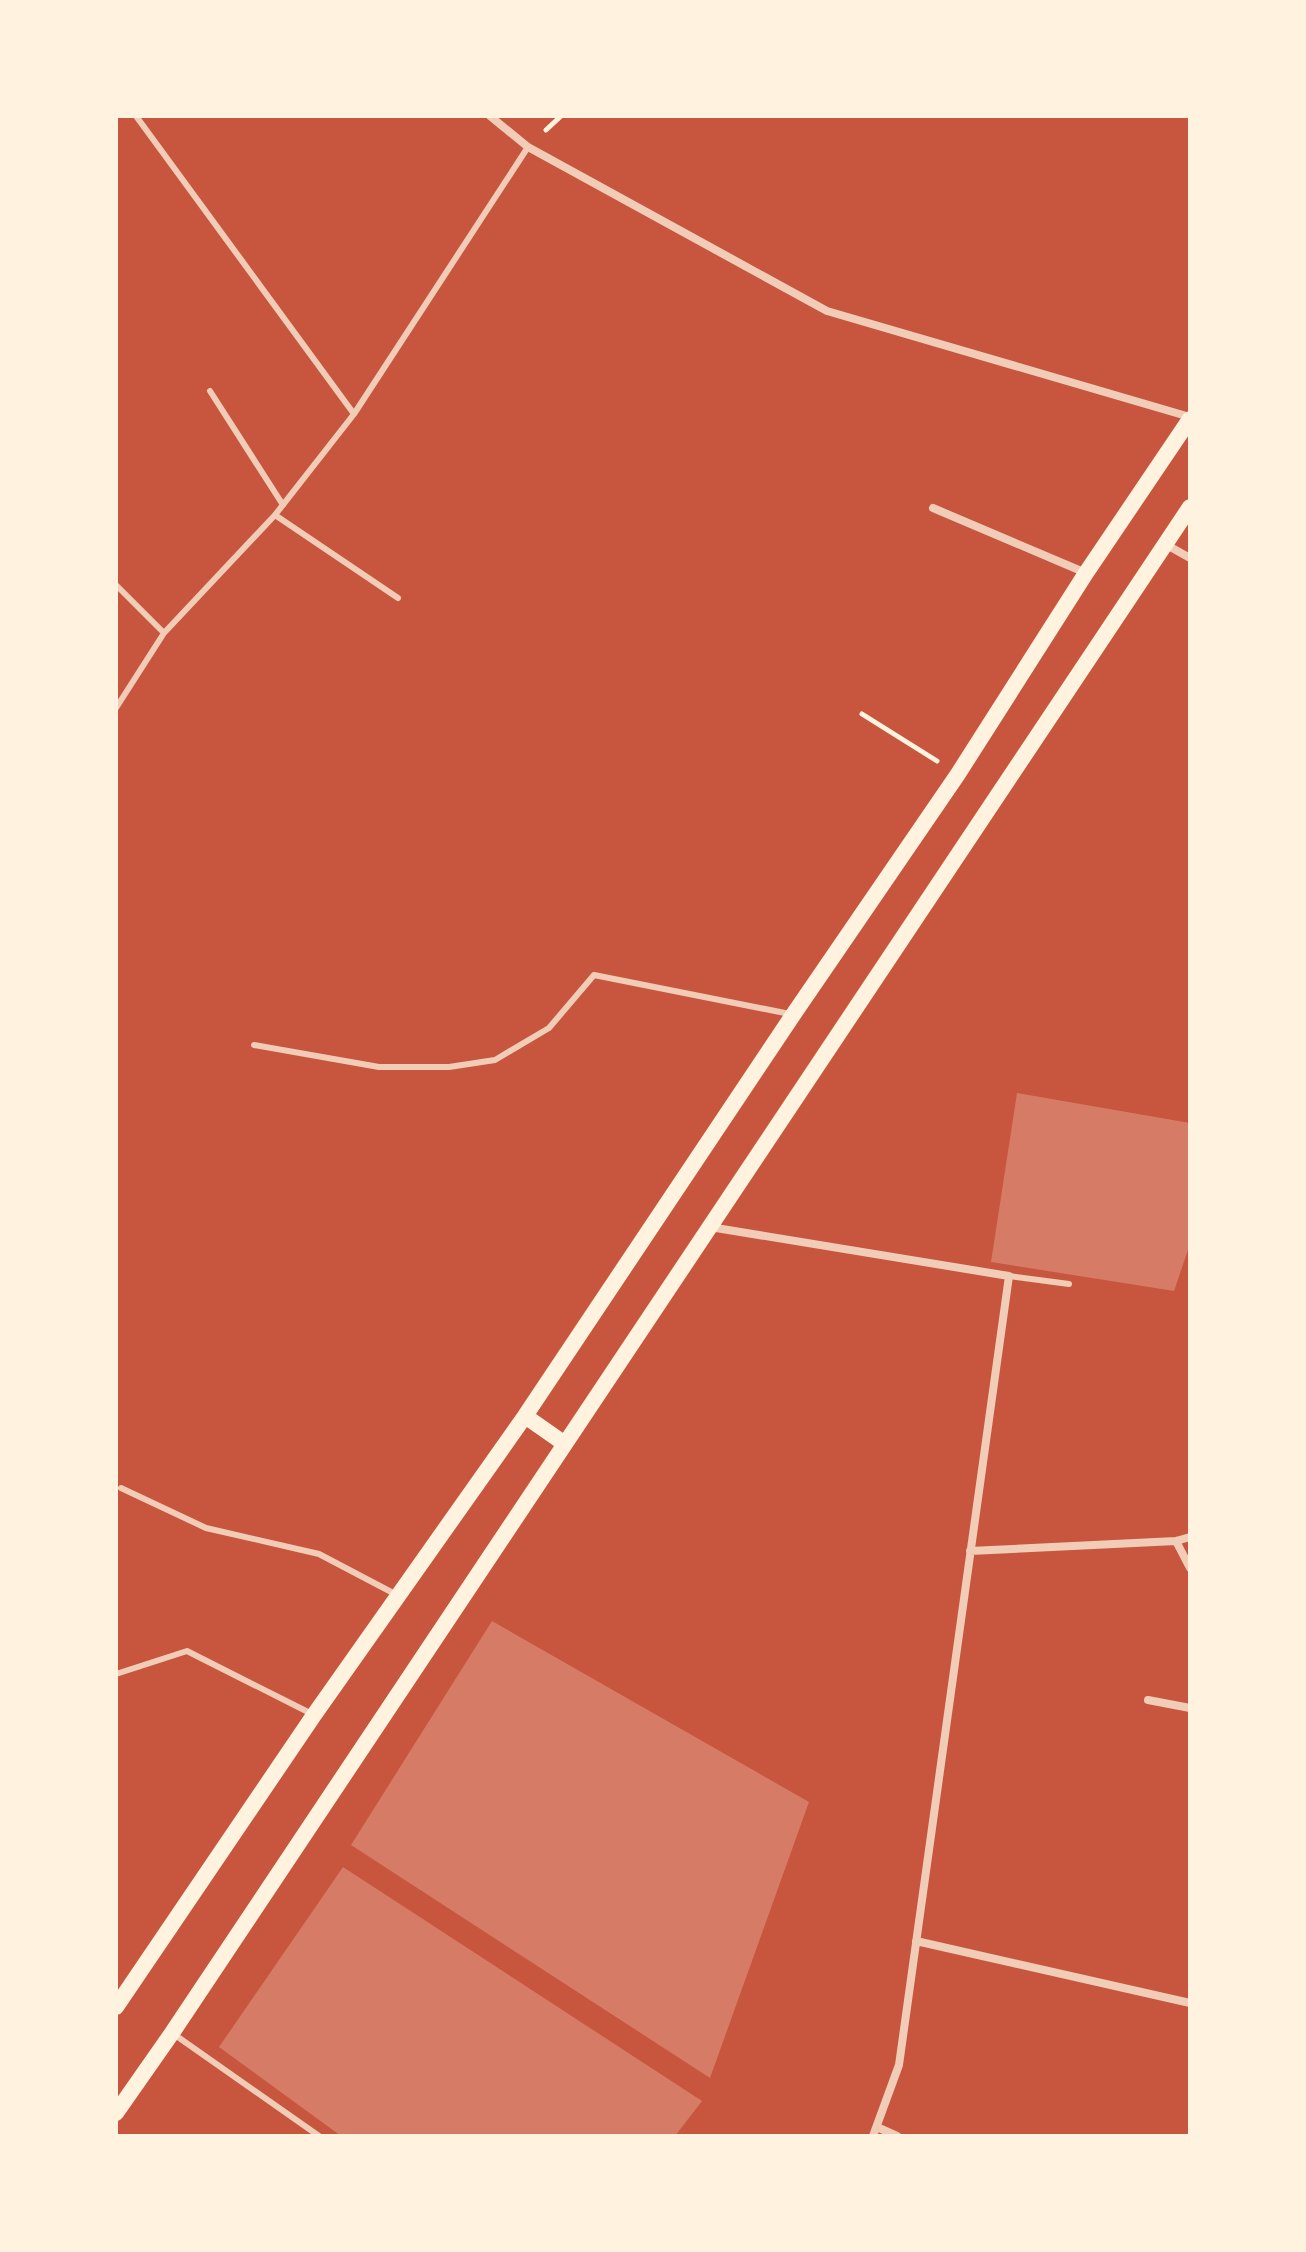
<svg xmlns="http://www.w3.org/2000/svg" width="1306" height="2252" viewBox="0 0 1306 2252" font-family="Literata,serif">
  <style>
    .building { fill: #d67c66 }
    .lines { fill: none; stroke-linecap: round; stroke-linejoin: round }
    .path { stroke: #fff3e0; stroke-width: 5 }
    .service { stroke: #f1ccb7; stroke-width: 6 }
    .minor { stroke: #f1ccb7; stroke-width: 8 }
    .secondary { stroke: #fff3e0; stroke-width: 16 }
  </style>
  <rect width="100%" height="100%" fill="#c8553d"/>
  <path class="building" d="M1017 1093 1190 1123V1244L1174 1291 991 1262Z
    M492 1621 809 1802 710 2078 351 1845Z
    M343 1867 702 2101 675 2136H341L219 2047Z"/>
  <g class="lines">
    <path class="path" d="M546 130 561 116
      M862 714 937 761"/>
    <path class="service" d="M136 116 354 414
      M210 391 283 505
      M275 515 398 598
      M116 585 164 633
      M116 708 164 633 275 515 354 414 528 147
      M254 1045 379 1067H449L495 1060 549 1028 594 975 790 1014
      M1009 1276 1069 1284
      M121 1488 206 1528 319 1554 397 1595
      M116 1674 187 1651 314 1715
      M175 2035 319 2136"/>
    <path class="minor" d="M490 116 528 147 827 311 1190 417
      M933 508 1086 573
      M1165 544 1190 558
      M710 1227 1009 1276 899 2065 873 2136
      M1176 1541 1190 1568
      M970 1551 1176 1541 1190 1537
      M1148 1700 1190 1708
      M916 1941 1190 2003
      M877 2127 897 2136"/>
    <path class="secondary" d="M525 1416 565 1444
      M116 2007 314 1715 525 1416 793 1015 958 774 1086 573 1190 419
      M116 2113 172 2033 1190 507"/>
  </g>
  <rect width="1306" height="2252" fill="none" stroke="#fff3e0" stroke-width="236"/>
</svg>
